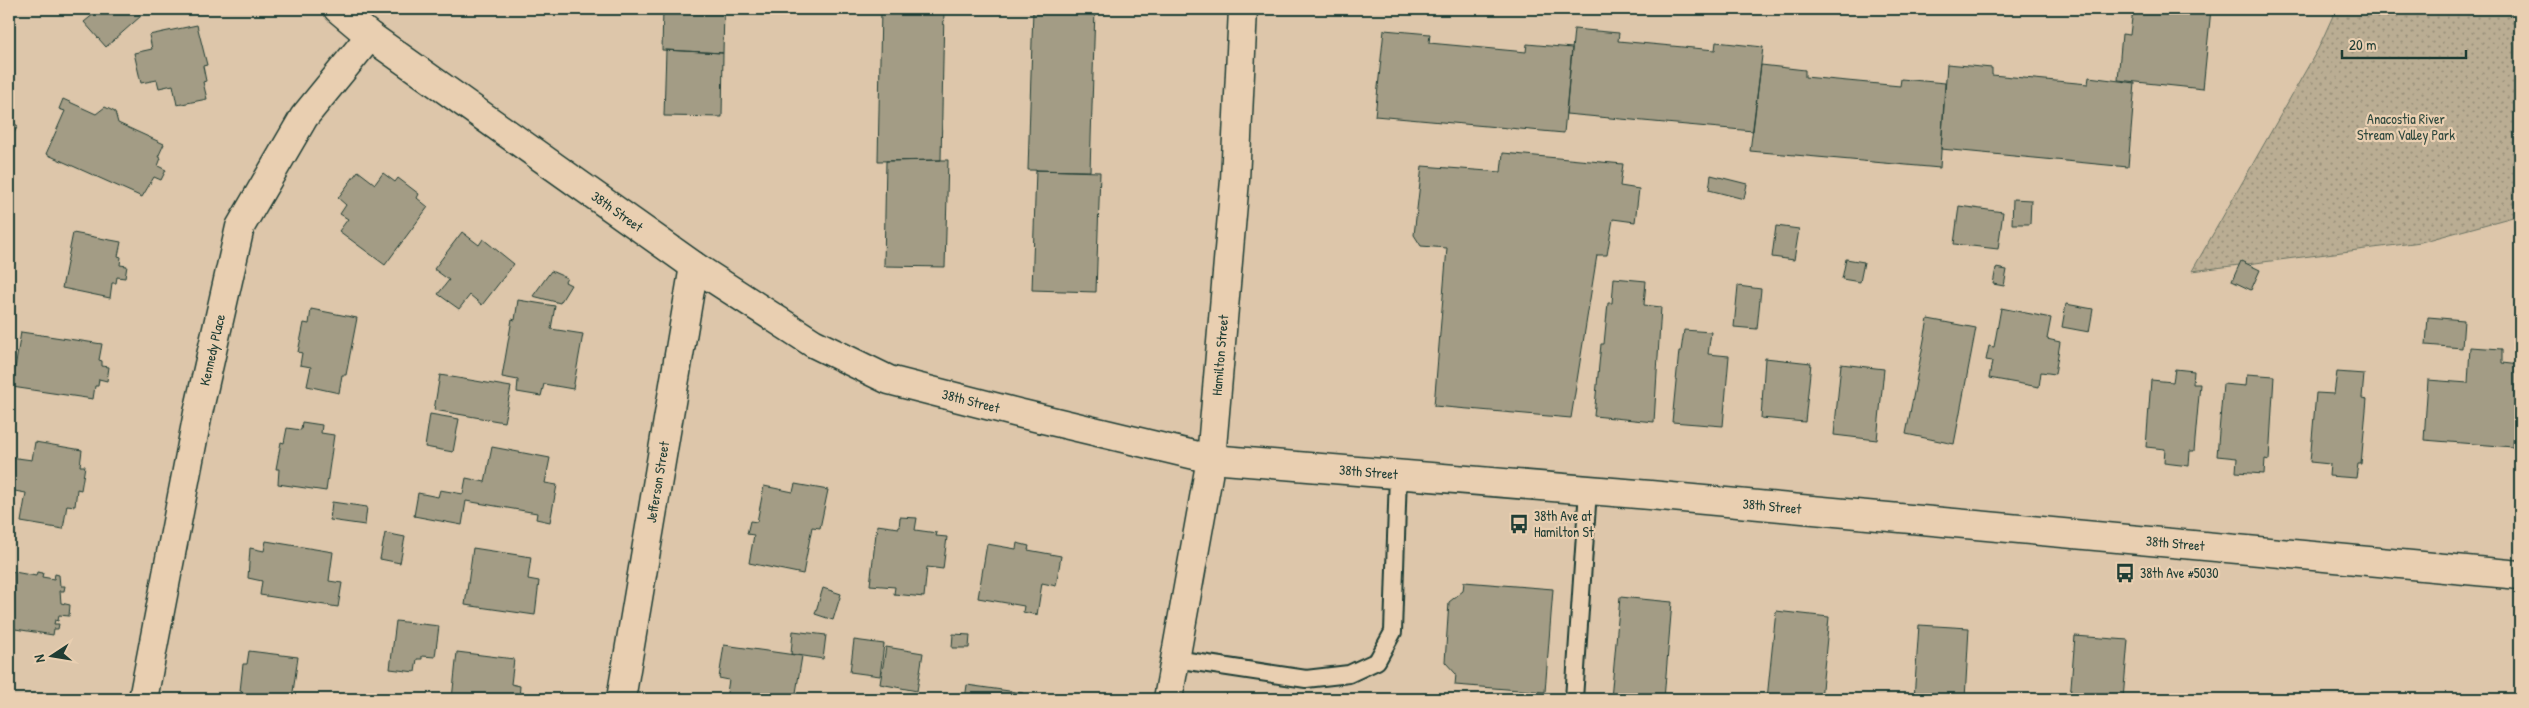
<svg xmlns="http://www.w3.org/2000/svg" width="2529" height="708" viewBox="0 0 2529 708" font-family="'Patrick Hand',sans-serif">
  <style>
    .park { fill: url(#park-dots); stroke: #6c7564 }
    .building { fill: #a39c85; stroke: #1f3d34 }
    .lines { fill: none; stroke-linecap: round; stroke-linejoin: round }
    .lane-casing { stroke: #1f3d34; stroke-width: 20 }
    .street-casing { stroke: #1f3d34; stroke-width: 31 }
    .secondary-casing { stroke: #1f3d34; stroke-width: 31 }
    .lane { stroke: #e9cfb1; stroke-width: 16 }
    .street { stroke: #e9cfb1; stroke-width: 28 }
    .secondary { stroke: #e9cfb1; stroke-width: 28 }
    .labels { text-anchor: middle; stroke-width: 4.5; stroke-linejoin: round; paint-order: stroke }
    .park-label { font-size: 14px; fill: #2e483e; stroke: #e9cfb1 }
    .street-label { font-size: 14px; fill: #1f3d34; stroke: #e9cfb1 }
    .poi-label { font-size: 14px; fill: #1f3d34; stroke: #e9cfb1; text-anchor: start }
  </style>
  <defs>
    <pattern id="park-dots" width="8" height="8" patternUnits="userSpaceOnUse" patternTransform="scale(1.25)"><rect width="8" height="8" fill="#baad93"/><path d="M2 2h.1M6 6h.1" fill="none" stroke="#978e79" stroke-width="1.8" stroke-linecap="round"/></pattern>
  </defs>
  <rect width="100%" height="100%" fill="#ddc6aa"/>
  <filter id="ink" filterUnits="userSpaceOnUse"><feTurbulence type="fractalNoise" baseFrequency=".02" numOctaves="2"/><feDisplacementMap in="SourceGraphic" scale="10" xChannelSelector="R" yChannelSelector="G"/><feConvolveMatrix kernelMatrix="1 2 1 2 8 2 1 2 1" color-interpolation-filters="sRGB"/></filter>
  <g filter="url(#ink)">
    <path class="park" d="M2336 9H2520V215L2421 242 2192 271 2318 49Z"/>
    <path class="building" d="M100 9H135L141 16 106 47 84 22Z
      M663 9H724L723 53 662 50Z
      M881 9H944L941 160 878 161Z
      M1033 9H1095L1090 171 1028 170Z
      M2133 9H2211L2203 89 2118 80 2122 34 2130 35Z
      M197 25 207 65 203 66 206 81 203 82 207 99 177 105 173 85 159 88 157 80 141 83 134 53 152 49 149 35Z
      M1574 29 1619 33 1618 41 1715 50 1716 42 1763 47 1753 131 1566 114Z
      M1384 30 1430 34 1429 43 1526 52 1527 44 1572 48 1564 133 1375 116Z
      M666 50 723 53 722 117 664 116Z
      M1947 64 1992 68V75L2088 84 2089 77 2135 83 2128 167 1941 149Z
      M1761 65 1805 70V77L1900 86 1901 79 1945 83 1940 168 1750 151Z
      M63 99 96 114 105 107 115 112 118 123 164 144 158 157 161 158 158 166 166 170 161 180 154 177 142 197 46 154 65 111 59 109Z
      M9 120 18 126 9 141Z
      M1503 153 1623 164 1620 186 1639 189 1635 222 1613 219 1607 255H1597L1571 418 1434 406 1447 248 1421 246 1414 235 1422 166 1501 172Z
      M941 160H948L945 267 884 266 886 161Z
      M1036 170 1100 172 1096 292 1032 290Z
      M358 171 375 184 383 173 395 182 398 178 419 194 417 198 428 207 385 265 339 231 348 219 340 214 346 205 338 198Z
      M1711 175 1747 184 1744 199 1709 190Z
      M2013 199 2031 200 2030 224H2012Z
      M1959 206 2003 212 1998 249 1954 244Z
      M1776 226 1799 229 1794 260 1772 257Z
      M462 232 479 245 483 239 514 264 482 305 470 295 459 309 438 294 449 280 434 269Z
      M73 233 121 242 118 256 121 257 120 265 127 266 125 278 117 277 116 283H112L110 298 62 288Z
      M1846 259 1864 262 1860 282 1842 279Z
      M2241 261 2260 270 2251 290 2232 281Z
      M1996 268 2007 270 2004 286 1993 284Z
      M551 271 567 278 565 282 571 285 560 303 533 296Z
      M1614 278 1646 281 1644 305 1661 307 1654 422 1594 416 1601 344H1604L1608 303H1612Z
      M1738 286 1761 289 1757 329 1734 327Z
      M518 300 555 306 551 329 583 334 573 389 544 384 541 396 517 392 518 380 502 377 512 319 515 320Z
      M2066 304 2093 309 2089 332 2062 327Z
      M2001 308 2051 318 2047 339 2060 342 2055 374 2041 372 2039 387 1989 378 1992 361 1986 360 1989 346 1994 347Z
      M311 309 357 318 346 375H342L339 393 307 386 311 367 300 365 302 353 298 352 304 323 309 324Z
      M2428 317 2464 320 2462 348 2426 345Z
      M1928 319 1976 328 1954 444 1906 434Z
      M1684 330 1711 332 1708 354 1729 356 1723 426 1672 422 1679 351H1681Z
      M21 332 102 344 99 360 102 361V366L109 367 107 381 99 379 98 386H95L93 399 12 387Z
      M2470 347 2502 349V363L2520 365V399H2516L2513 447 2424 440 2428 380 2468 383Z
      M1765 358 1811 363 1805 422 1761 418Z
      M1841 364 1884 369 1877 440 1834 435Z
      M2175 369 2194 371 2193 384H2200L2194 451H2190L2189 466 2164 463 2165 449 2146 447 2151 380 2173 382Z
      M2337 372 2364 374 2362 398 2367 399 2361 464H2358L2356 478 2329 476 2330 464 2310 462 2316 393 2334 394Z
      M2247 374 2274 376 2269 460 2265 459 2264 474 2236 472 2237 458 2217 456 2223 384 2246 386Z
      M440 375 511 387 504 422 434 410Z
      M430 414 459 419 453 452 425 447Z
      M302 422 322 425 321 433 334 435 326 491 278 484 279 469H276L281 442 284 443 287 428 301 430Z
      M35 442 82 450 80 466H85L81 490 77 489 75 506 67 505 63 529 21 522 26 493 9 490 10 457 32 460Z
      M492 447 550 458 545 483 557 485 550 522 536 519 537 513 466 501 462 525 414 516 418 493 438 497 440 490 463 494 466 478 485 482Z
      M795 484 828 490 820 528 812 527 803 574 749 563 754 535 747 534 750 521 757 522 764 486 793 492Z
      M332 502 367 507 365 525 330 520Z
      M900 517 917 518 915 530 937 533 936 536 947 537 943 569 927 567 924 597 894 594 895 587 870 585 877 525 899 528Z
      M385 533 405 537 400 563 380 559Z
      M266 541 333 552 329 581 342 583 338 607 260 595 262 581 248 578 250 548 264 551Z
      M1017 543 1029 546 1028 550 1061 556 1056 586 1042 583 1037 615 1023 612 1024 606 978 598 987 544 1016 549Z
      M473 548 531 557 528 579 539 581 535 615 465 605Z
      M9 571 36 576 37 572 43 573 42 577 54 579 55 574 59 575 60 586H65L64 591H60L61 603 70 605 69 616 59 615 58 621 55 620 54 624H59L58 629H54L53 635 9 628Z
      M1464 582 1553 589 1545 692 1455 685 1456 674 1445 662 1449 602 1463 591Z
      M823 588 841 594 833 620 815 614Z
      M1620 597 1672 602 1664 699H1611Z
      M1776 611 1829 617 1821 699H1767Z
      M396 621 439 626 435 657 422 656V659H417L415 672 390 669Z
      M1919 625 1969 628 1965 699H1914Z
      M793 631 826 635 823 659 791 654Z
      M953 634 970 635 969 648H952Z
      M2075 636 2128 640 2123 699H2070Z
      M854 640 884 644 880 676 850 672Z
      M724 645 802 656 795 699H726L729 680 719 678Z
      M886 647 923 653 917 691 880 684Z
      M249 651 298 657 292 699H241L243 692 240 691 243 664H247Z
      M457 652 514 659 511 684 520 686 519 699H452Z
      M967 685 1023 693 1022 699H965Z"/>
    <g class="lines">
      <defs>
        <path id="lane" d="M1175 659 1306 679 1349 674 1377 661 1393 632 1398 474
          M1574 699 1588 490"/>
        <g id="street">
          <path id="s1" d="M143 699 198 413 240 227 304 117 370 36"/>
          <path id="s2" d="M621 699 694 266"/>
        </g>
        <g id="secondary">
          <path id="s3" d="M338 9 370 36 694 266 813 343 889 380 1018 413 1211 459 1650 495 2520 575"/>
          <path id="s4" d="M1168 699 1211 459 1235 180 1243 9"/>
        </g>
      </defs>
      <use href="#lane" class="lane-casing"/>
      <use href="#street" class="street-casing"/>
      <use href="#secondary" class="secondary-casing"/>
      <use href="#lane" class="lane"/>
      <use href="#street" class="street"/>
      <use href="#secondary" class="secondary"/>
    </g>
  </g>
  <defs>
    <symbol id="bus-bare" viewBox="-9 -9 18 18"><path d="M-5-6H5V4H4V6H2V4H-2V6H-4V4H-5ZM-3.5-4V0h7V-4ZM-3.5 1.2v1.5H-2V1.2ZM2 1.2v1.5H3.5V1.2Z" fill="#1f3d34" stroke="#e9cfb1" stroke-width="2.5" paint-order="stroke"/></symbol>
  </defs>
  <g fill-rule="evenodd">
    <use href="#bus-bare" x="1505" y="510" width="28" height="28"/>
    <use href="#bus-bare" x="2111" y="559" width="28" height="28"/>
  </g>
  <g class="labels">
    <g class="park-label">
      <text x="2406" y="124">Anacostia River<tspan x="2406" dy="16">Stream Valley Park</tspan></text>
    </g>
    <g class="street-label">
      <text dy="5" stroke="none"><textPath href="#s3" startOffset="345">38th Street</textPath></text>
      <text dy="5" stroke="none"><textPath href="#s1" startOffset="356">Kennedy Place</textPath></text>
      <text dy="5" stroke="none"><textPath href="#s4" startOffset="348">Hamilton Street</textPath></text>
      <text dy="5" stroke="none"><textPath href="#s3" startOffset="750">38th Street</textPath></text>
      <text dy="5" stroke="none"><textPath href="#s3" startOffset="1155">38th Street</textPath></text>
      <text dy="5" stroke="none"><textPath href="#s2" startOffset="220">Jefferson Street</textPath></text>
      <text dy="5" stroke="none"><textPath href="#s3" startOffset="1560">38th Street</textPath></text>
      <text dy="5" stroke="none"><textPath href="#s3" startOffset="1965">38th Street</textPath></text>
    </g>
    <g class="poi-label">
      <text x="1534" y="521">38th Ave at<tspan x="1534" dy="16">Hamilton St</tspan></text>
      <text x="2140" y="578">38th Ave #5030</text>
    </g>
  </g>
  <rect width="2529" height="708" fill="none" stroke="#e9cfb1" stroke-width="30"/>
  <rect x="15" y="15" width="2499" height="678" fill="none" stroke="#1f3d34" stroke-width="2" filter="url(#ink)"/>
  <g transform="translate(52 656) rotate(258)" stroke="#e9cfb1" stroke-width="4" paint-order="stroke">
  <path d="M0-4L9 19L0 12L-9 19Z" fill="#1f3d34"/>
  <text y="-8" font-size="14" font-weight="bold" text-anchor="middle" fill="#1f3d34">N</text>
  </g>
  <path d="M2342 50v8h124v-8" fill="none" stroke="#1f3d34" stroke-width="2.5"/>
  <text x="2349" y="50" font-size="15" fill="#1f3d34" stroke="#e9cfb1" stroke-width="4" paint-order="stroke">20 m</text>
</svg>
